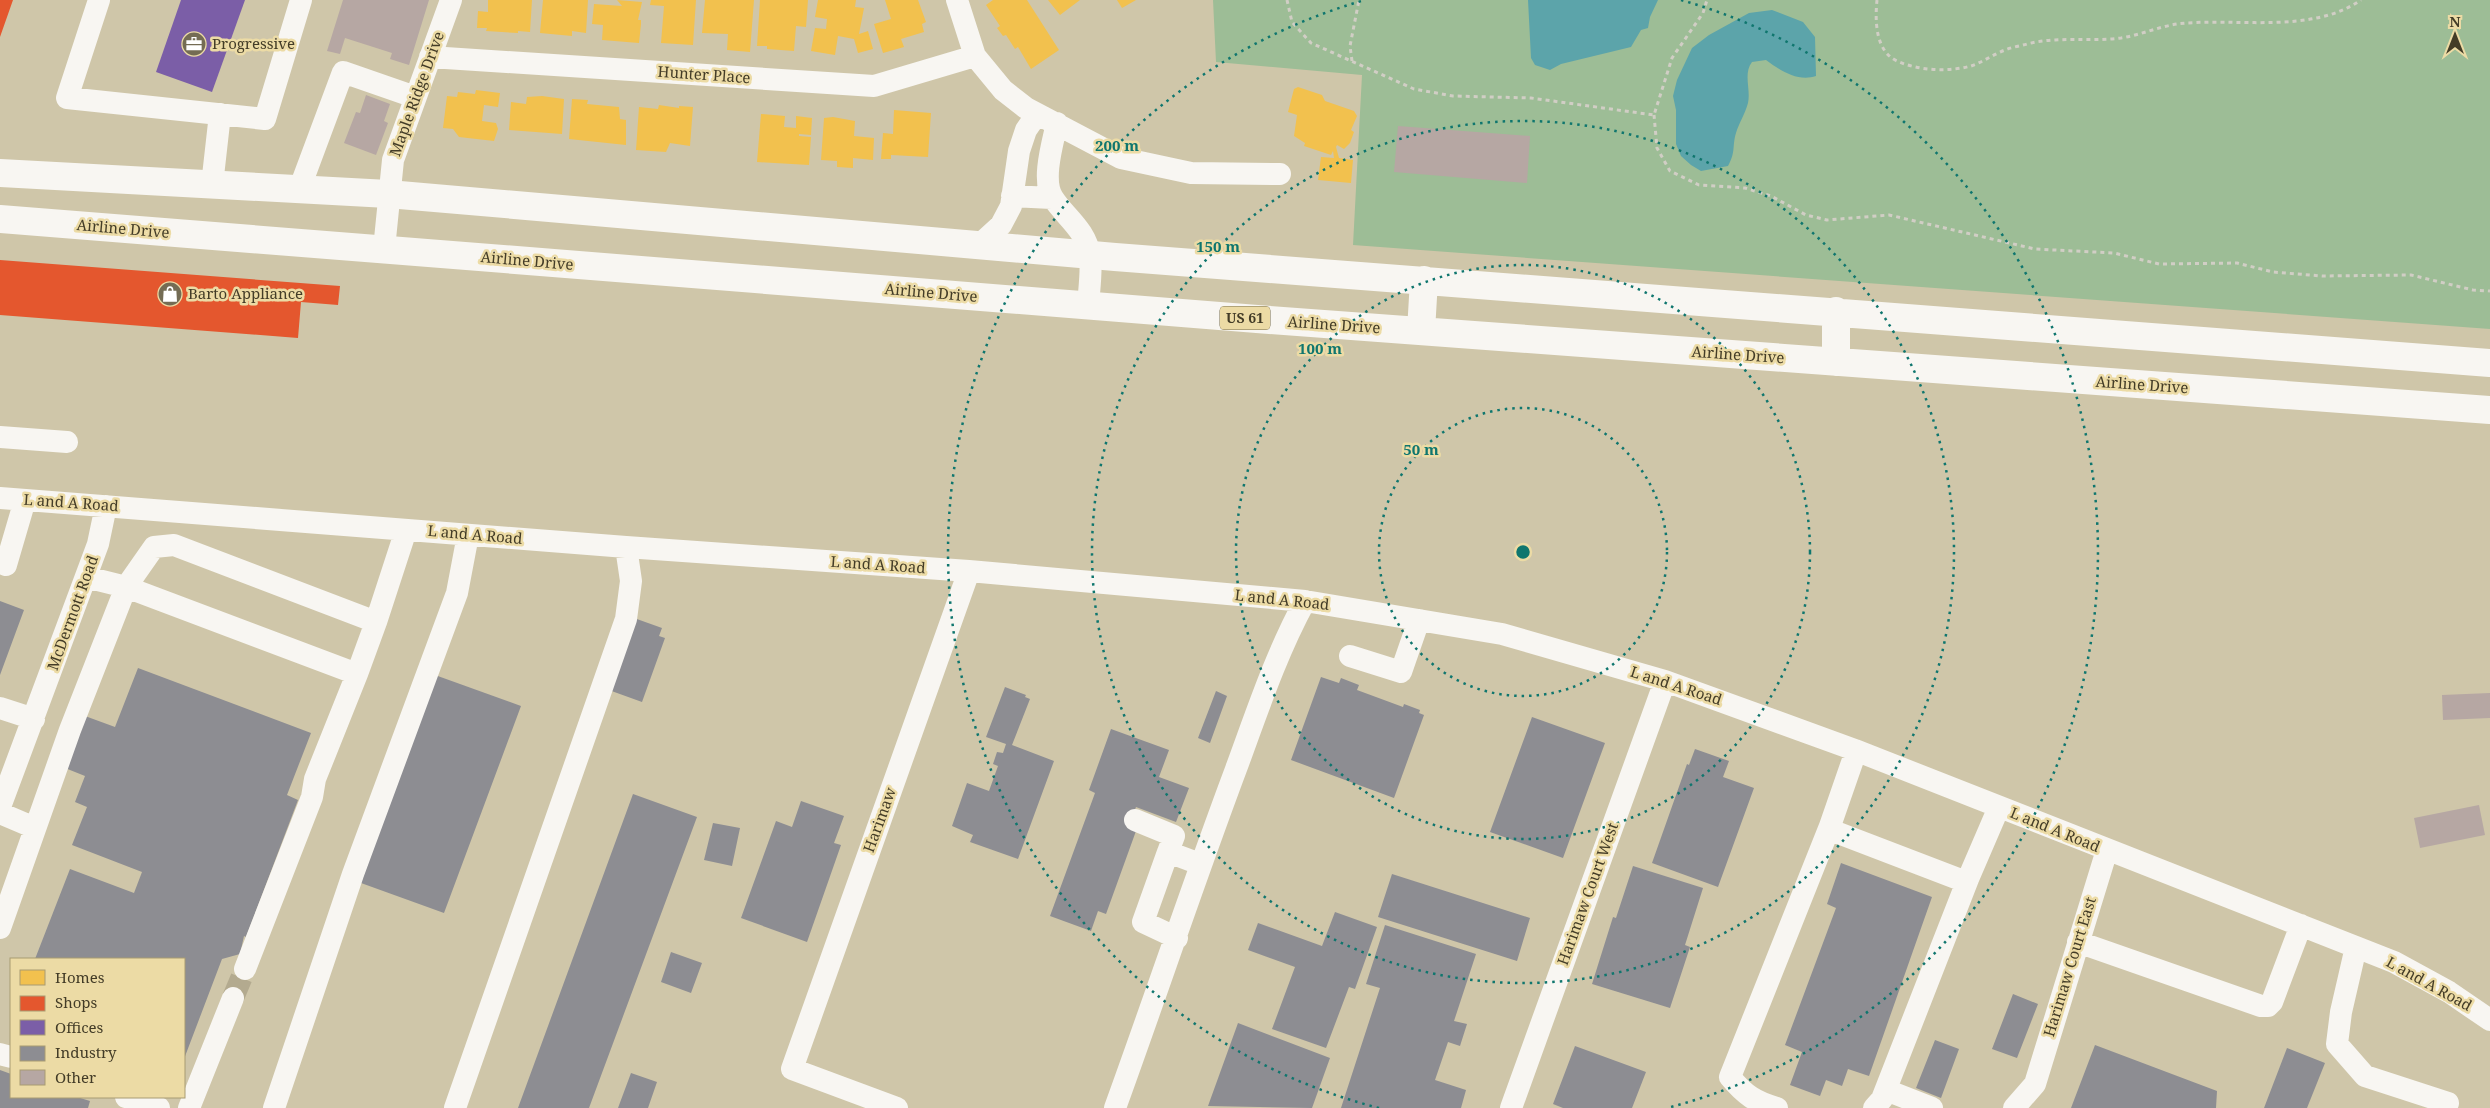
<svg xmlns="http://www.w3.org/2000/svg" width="2490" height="1108" viewBox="0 0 2490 1108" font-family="'Noto Serif',serif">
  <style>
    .green { fill: #9dbd96 }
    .water { fill: #5ca4aa }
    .homes { fill: #f2c14e }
    .shops { fill: #e4572e }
    .offices { fill: #7b5ea7 }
    .industry { fill: #8d8d92 }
    .building { fill: #b6a7a3 }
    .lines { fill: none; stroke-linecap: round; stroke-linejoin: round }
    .minor-tunnel { stroke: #b3aa8f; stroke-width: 22; stroke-dasharray: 22 11; stroke-linecap: butt }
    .path { stroke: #d1cec5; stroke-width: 3; stroke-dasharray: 4 4; stroke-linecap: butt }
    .minor { stroke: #f8f6f2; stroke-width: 22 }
    .highway { stroke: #f8f6f2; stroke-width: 28 }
    .ring { fill: none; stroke: #0f766e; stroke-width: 2.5; stroke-dasharray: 2.5 5 }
    .labels { text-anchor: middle; stroke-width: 5; stroke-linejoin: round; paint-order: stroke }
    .shield { fill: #ecdba5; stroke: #766c4d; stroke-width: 1 }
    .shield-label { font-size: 14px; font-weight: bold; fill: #433c27 }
    .poi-label { font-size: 15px; fill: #433c27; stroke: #ecdba5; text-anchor: start }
    .street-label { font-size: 15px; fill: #433c27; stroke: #ecdba5 }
    .centre { fill: #0f766e; stroke: #ecdba5; stroke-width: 2.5 }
    .ring-label { font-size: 15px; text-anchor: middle; font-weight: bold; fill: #0f766e; stroke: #ecdba5; stroke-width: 5; stroke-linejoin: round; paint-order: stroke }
  </style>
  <rect width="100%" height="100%" fill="#cfc6a9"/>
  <path class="green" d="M1213 0H2490V329L1353 245 1362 75 1216 62Z"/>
  <path class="water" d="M1528 0H1658L1650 17 1648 28 1641 30 1631 47 1561 64 1550 70 1535 65 1531 58Z
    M1772 10 1803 22 1815 37 1816 76C1798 82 1781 71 1766 60L1752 62C1743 74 1751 89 1748 103 1745 114 1739 123 1736 133 1732 146 1736 152 1728 166L1701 171 1691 165 1681 156 1676 144V110L1673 96 1677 80 1692 48 1709 35 1749 13Z"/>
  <path class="homes" d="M488 0H532L530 32 518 31V33L486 31 487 28H477L478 11 488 12Z
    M543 0H588L586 33 572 31V36L540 33Z
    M617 0 642 2 638 20H641V24L639 43 602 40 603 25 592 24 594 4 622 6Z
    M651 0H696L693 45 661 43 664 6 650 5Z
    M705 0H754L750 52 727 50 728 34 702 33Z
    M760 0H808L806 27 796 26 794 51 767 49V46H757Z
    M818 0H856L855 7 864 8 859 34 868 31 873 49 858 53 854 39 838 36 835 55 811 51 815 28 826 29 827 19 815 17Z
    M885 0H918L926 22 922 24 924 32 901 39 904 47 883 53 874 24 891 19Z
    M993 0H1027L1059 50 1031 69 1018 47 1015 49 1006 35 1003 36 997 28 1000 26 986 5Z
    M1048 0H1080L1060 15Z
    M1117 0H1136L1122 8Z
    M1298 87 1322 95 1325 101 1354 111 1357 116 1351 130 1354 132 1350 143 1344 149 1337 145 1336 147 1339 158 1353 160 1351 183 1318 180 1321 157 1334 158 1333 151 1331 155 1304 146 1305 143 1294 136 1297 115 1288 112 1294 89Z
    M476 90 500 93 498 107 484 105 482 121 496 123 498 129 494 141 459 137 453 129 443 128 447 96 457 97 458 92 475 94Z
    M542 96 564 99 562 134 509 130 511 102 526 104 527 97Z
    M572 99 588 100 587 104 619 107 620 119 626 120V145L569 139Z
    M659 105 679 108V106L693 107 690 146 670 143 666 152 636 150 639 107 658 109Z
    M894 110 931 113 928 157 891 155V159H881L883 133 893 134Z
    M761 114 785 116 784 127 796 128V116L812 118 811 135 799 134V136L811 137 809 165 757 162Z
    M833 117 855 121 854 136 874 138 873 160 853 158V168L837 167V161L821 160 824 118Z"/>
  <path class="shops" d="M0 0H13L0 37Z
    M0 260 340 286 338 305 301 302 298 338 0 315Z"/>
  <path class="offices" d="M181 0H245L212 92 156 72Z"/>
  <path class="industry" d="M0 601 24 610 0 675Z
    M634 618 662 628 659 636 665 638 642 702 606 689Z
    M138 668 311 733 287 795 298 800 246 937 244 936 240 954 222 959 184 1059V959H35L70 869 134 893 142 872 72 845 87 807 75 802 85 776 65 768 85 716 115 727Z
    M435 675 521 706 444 913 361 883Z
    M1321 677 1339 683 1341 678 1359 685 1357 690 1403 707 1404 704 1420 710 1419 713 1424 715 1394 798 1291 760Z
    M1005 687 1026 695 1025 697 1030 699 1012 745 1054 761 1018 859 970 842 973 835 952 826 967 783 989 791 998 766 993 764 997 752 1003 753 1006 744 986 737Z
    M1216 691 1227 696 1210 743 1198 738Z
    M1532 717 1605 743 1563 858 1490 832Z
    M1111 729 1169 750 1159 777 1189 788 1176 822 1136 807 1128 828 1136 831 1106 914 1098 911 1091 931 1050 916 1095 793 1089 790Z
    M1695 749 1729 761 1723 777 1754 788 1718 887 1652 863 1687 764 1689 765Z
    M633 794 697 817 589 1108H518Z
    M801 801 844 816 834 843 841 845 807 942 741 918 776 821 792 827Z
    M713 823 740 828 732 866 704 860Z
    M1841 863 1932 897 1869 1076 1848 1069 1842 1086 1826 1080 1820 1096 1790 1085 1802 1052 1785 1045 1836 908 1827 904Z
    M1633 866 1703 888 1685 945 1690 947 1670 1008 1592 984 1613 917 1616 918Z
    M1392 874 1530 918 1517 961 1378 917Z
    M1335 912 1377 927 1355 989 1349 987 1326 1048 1272 1029 1295 967 1248 950 1258 923 1322 946Z
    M1385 925 1476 954 1454 1021 1467 1024 1460 1046 1448 1042 1435 1080 1466 1090 1461 1108H1341L1380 988 1366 984Z
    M671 952 702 963 691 993 661 982Z
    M2013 994 2038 1004 2017 1058 1992 1049Z
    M1238 1023 1330 1058 1312 1108 1208 1106Z
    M1935 1040 1959 1049 1941 1098 1916 1088Z
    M2095 1045 2217 1091 2216 1108H2071Z
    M1575 1046 1646 1072 1632 1108H1563L1553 1104Z
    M2287 1048 2325 1063 2307 1108H2264Z
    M0 1070 11 1074V1097H77L90 1101 88 1108H0Z
    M631 1073 657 1082 648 1108H618Z"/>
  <path class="building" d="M343 0H429L409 65 390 59 392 53 345 38 340 54 327 51Z
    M366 95 390 104 384 121 388 123 376 155 344 143 356 112 360 113Z
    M1398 126 1530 136 1527 183 1394 172Z
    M2490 693V718L2443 720 2442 695Z
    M2479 805 2485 835 2420 848 2414 818Z"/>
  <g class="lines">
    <path class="minor-tunnel" d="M233 998 245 969"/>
    <path class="path" d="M1287 0 1292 22 1311 43 1414 89 1453 96 1531 98 1654 115 1672 58 1703 13 1707 0
      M1877 0C1875 20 1875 51 1897 61 1919 71 1948 72 1971 66 1983 62 1994 54 2005 50 2012 47 2020 46 2027 44 2058 36 2090 42 2121 38 2140 35 2158 27 2177 24 2235 17 2310 35 2361 0
      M1352 61 1350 46 1359 0
      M1654 115 1657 148 1670 171 1699 185 1745 188 1771 196 1806 215 1827 220 1889 215 2035 249 2114 253 2159 264 2237 263 2273 272 2322 276 2411 275 2473 290 2490 291"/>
    <path class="minor" d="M99 0 67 98 265 119 301 0
      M957 0 975 56 1003 90 1026 108 1121 158 1191 173 1280 174
      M430 57 874 86 975 56
      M1057 123C1053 142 1041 181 1053 198 1065 217 1086 229 1090 256 1092 271 1089 290 1088 306
      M212 185 220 114
      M299 190 343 72 415 97
      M1012 196 1052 198
      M978 246 1001 225 1011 206 1019 151 1026 130 1037 114
      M384 249 393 160 451 0
      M0 437 67 442
      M0 498 626 547 969 571 1305 601 1502 634 1665 681 1855 750 2394 962 2449 992 2490 1020
      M0 563 6 565 25 500
      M376 622 406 530
      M1350 656 1401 672 1419 620
      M0 708 34 719
      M1856 751 1830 826 1833 831 1961 880 1968 879 1999 807
      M0 807 98 544 106 506
      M0 813 35 828
      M1135 820 1174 836 1168 852
      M0 928 70 730 126 587 154 547 174 545 376 622 357 674 126 587 86 577
      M1177 938 1143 922 1168 852 1200 864
      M2078 942 2261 1006H2268L2272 1002 2301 925
      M2356 947 2341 1012 2337 1044 2365 1076 2448 1103
      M245 969 312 797 315 779 357 674
      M0 1054 11 1057
      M1886 1090 1932 1108
      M126 1097 159 1108
      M189 1108 233 998
      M274 1108 353 874 457 593 468 535
      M455 1108 626 619 631 581 626 547
      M897 1108 792 1069 969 571
      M1115 1108C1156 995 1194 881 1236 769 1257 712 1276 654 1305 601
      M1511 1108 1665 681
      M1777 1108C1755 1102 1745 1095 1730 1077L1830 826
      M1874 1108 1882 1099 1968 879
      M2014 1108 2035 1084 2107 850"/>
    <path class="highway" d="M0 173 388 194 1115 257 2490 363
      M0 219 1257 319 2490 410
      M1836 311V362
      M1421 331 1424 280"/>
  </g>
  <g class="ring">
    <circle cx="1523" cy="552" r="144"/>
    <circle cx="1523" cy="552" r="287"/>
    <circle cx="1523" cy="552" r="431"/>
    <path d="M1379 1108A574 574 0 0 1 1365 0M1681 0A574 574 0 0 1 1667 1108"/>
  </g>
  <defs>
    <symbol id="office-disc" viewBox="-11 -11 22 22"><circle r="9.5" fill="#746c54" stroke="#ecdba5"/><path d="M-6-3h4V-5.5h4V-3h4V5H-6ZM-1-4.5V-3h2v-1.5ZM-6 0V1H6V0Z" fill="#fff"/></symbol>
    <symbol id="shop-disc" viewBox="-11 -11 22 22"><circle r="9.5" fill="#746c54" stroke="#ecdba5"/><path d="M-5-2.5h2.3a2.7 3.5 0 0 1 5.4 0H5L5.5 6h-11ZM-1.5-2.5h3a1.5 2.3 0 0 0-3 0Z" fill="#fff"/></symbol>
  </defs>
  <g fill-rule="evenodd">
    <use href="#office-disc" x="180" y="30" width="28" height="28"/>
    <use href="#shop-disc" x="156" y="280" width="28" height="28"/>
  </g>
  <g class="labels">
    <rect class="shield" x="1220" y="306.5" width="50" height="23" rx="4"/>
    <g class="shield-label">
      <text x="1245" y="323">US 61</text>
    </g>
    <g class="poi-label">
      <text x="212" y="49">Progressive</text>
      <text x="188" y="299">Barto Appliance</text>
    </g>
    <g class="street-label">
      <text transform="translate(704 75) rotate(4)" y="5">Hunter Place</text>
      <text transform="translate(417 94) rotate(-70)" y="5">Maple Ridge Drive</text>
      <text transform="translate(123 229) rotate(5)" y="5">Airline Drive</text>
      <text transform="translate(527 261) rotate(5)" y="5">Airline Drive</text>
      <text transform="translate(931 293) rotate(5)" y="5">Airline Drive</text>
      <text transform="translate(1334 325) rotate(4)" y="5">Airline Drive</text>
      <text transform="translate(1738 355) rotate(4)" y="5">Airline Drive</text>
      <text transform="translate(2142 385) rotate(4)" y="5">Airline Drive</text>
      <text transform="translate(71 503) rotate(4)" y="5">L and A Road</text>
      <text transform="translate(475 535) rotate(5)" y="5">L and A Road</text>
      <text transform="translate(878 565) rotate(4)" y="5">L and A Road</text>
      <text transform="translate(1282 600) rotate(6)" y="5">L and A Road</text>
      <text transform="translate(73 613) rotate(-70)" y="5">McDermott Road</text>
      <text transform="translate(1676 686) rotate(18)" y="5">L and A Road</text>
      <text transform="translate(880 820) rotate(-70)" y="5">Harimaw</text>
      <text transform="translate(2055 830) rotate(22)" y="5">L and A Road</text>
      <text transform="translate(1588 894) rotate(-70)" y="5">Harimaw Court West</text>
      <text transform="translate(2070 967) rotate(-73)" y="5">Harimaw Court East</text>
      <text transform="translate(2429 984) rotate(29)" y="5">L and A Road</text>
    </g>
  </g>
  <circle cx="1523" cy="552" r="8" class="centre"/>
  <g class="ring-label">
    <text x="1117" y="151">200 m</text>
    <text x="1218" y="252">150 m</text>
    <text x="1320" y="354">100 m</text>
    <text x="1421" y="455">50 m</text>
  </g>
  <rect x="10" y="958" width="175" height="140" fill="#ecdba5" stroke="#a89b73"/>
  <rect x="20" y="970" width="25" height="15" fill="#f2c14e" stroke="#a89b73"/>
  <text x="55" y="983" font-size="15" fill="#433c27">Homes</text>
  <rect x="20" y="996" width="25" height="15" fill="#e4572e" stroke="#a89b73"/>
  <text x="55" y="1008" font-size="15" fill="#433c27">Shops</text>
  <rect x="20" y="1020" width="25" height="15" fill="#7b5ea7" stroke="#a89b73"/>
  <text x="55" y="1033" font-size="15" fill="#433c27">Offices</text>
  <rect x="20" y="1046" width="25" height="15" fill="#8d8d92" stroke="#a89b73"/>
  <text x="55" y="1058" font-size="15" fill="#433c27">Industry</text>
  <rect x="20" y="1070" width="25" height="15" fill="#b6a7a3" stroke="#a89b73"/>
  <text x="55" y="1083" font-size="15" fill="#433c27">Other</text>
  <g transform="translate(2455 35)" stroke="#ecdba5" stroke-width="4" paint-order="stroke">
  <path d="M0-4L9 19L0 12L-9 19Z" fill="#433c27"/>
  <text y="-8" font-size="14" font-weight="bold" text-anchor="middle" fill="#433c27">N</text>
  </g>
</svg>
